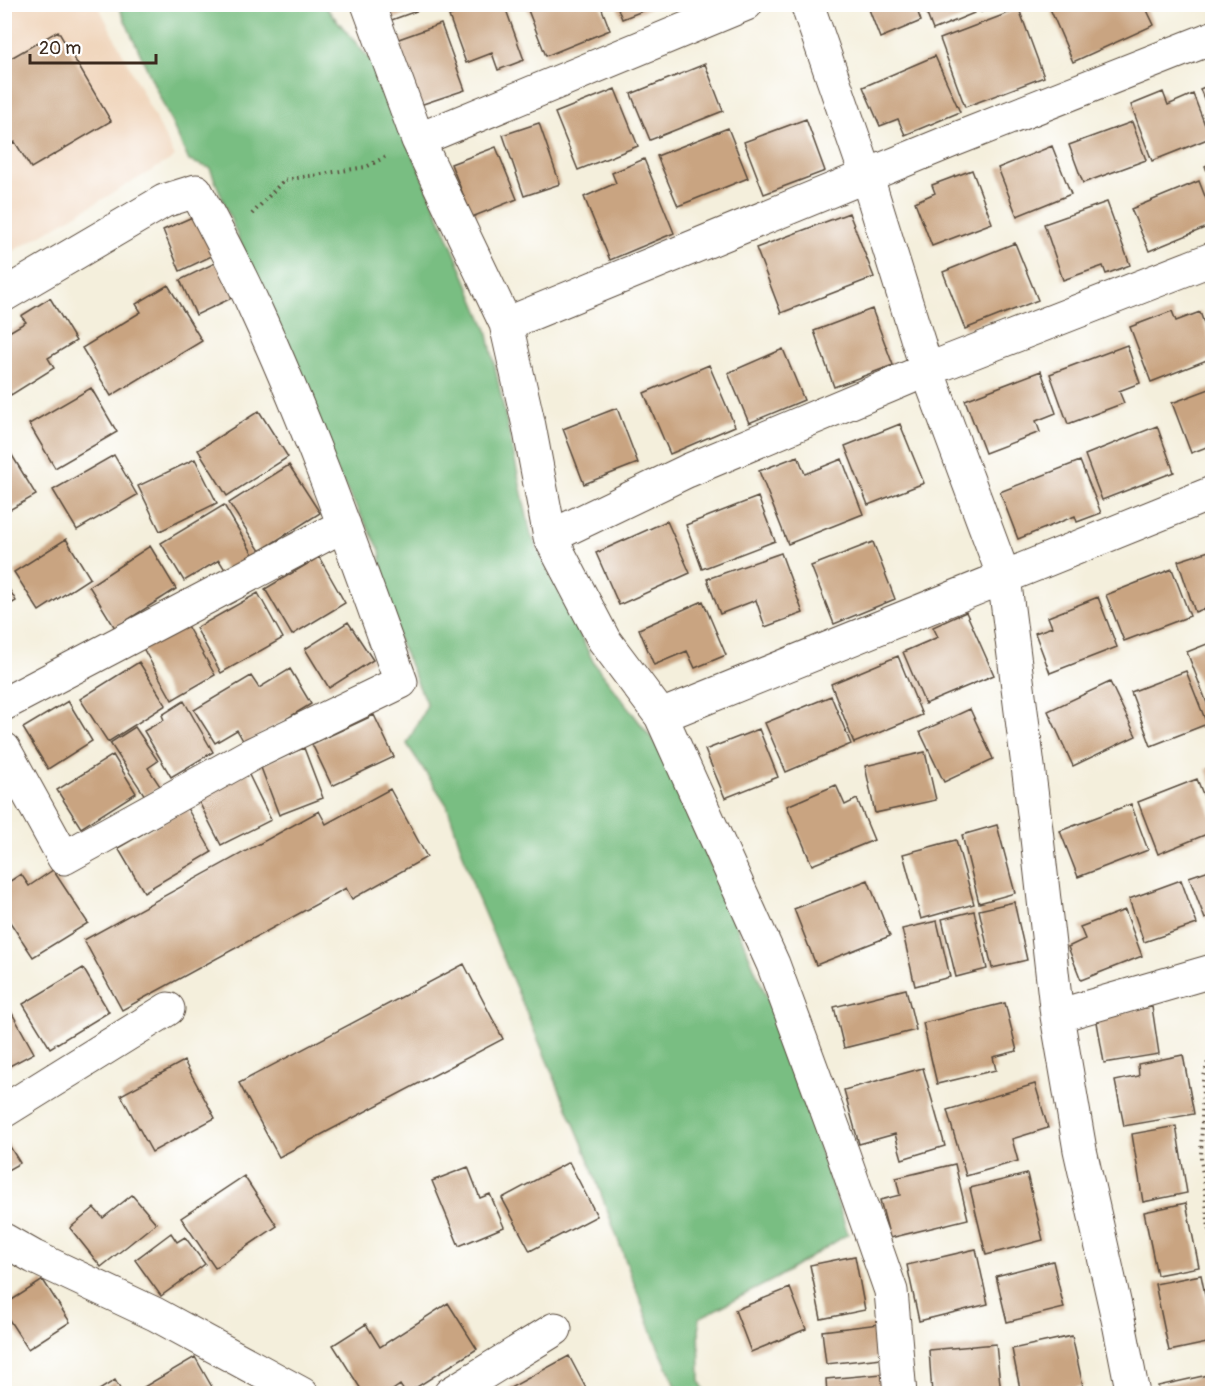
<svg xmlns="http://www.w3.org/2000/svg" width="1217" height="1398" viewBox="0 0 1217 1398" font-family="Pangolin,sans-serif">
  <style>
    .built { fill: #f0d5bc }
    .forest { fill: #79be82; stroke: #5a7450; stroke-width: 1.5 }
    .building { fill: #c9a481 }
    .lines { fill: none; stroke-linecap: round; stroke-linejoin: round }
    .minor-casing { stroke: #57483a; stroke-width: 35 }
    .path { stroke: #57483a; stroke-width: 4; stroke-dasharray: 1.5 4.5; stroke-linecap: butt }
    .minor { stroke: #fff; stroke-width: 33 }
  </style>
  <rect width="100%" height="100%" fill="#fff"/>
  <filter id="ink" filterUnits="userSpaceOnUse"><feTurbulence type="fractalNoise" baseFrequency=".0167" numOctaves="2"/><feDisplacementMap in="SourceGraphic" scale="12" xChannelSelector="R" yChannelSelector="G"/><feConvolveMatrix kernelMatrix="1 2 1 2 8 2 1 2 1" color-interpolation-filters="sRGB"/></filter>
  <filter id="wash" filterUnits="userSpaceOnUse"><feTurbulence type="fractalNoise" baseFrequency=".008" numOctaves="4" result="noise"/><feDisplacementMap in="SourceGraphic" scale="24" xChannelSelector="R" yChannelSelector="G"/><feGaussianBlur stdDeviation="1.35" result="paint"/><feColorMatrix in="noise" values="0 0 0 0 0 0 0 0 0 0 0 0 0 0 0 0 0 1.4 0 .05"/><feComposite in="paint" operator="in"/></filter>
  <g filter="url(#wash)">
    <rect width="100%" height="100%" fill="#f4efdc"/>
    <path class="built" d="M4 5H98L175 157 5 256Z"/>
    <path class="forest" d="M118 5H324L372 62 422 175 487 330 531 535 594 663 663 753 779 1026 848 1234 777 1278 699 1318 700 1381 705 1393H679L655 1340 583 1145 476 894 447 805 407 744 427 705 387 612 380 550 320 441 210 168 189 161Z"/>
    <g id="blocks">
      <path class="building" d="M380 4H421L422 9 386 22Z
        M479 4H504L524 60 498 70 492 53 466 63 449 16Z
        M528 4H600L610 30 546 56 526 5Z
        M616 4H658V5L622 19Z
        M867 4H915L921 21 880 38Z
        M923 4H971L974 13 933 30Z
        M978 4H999V5L981 12Z
        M1048 4H1144L1154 25 1073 62Z
        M1019 9 1044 77 965 107 940 39Z
        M441 24 465 90 417 106 393 41Z
        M58 31 111 121 31 168 15 142 4 148V62Z
        M935 56 960 112 905 135 898 119 880 126 863 87Z
        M705 64 723 111 650 140 631 94Z
        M1212 84V118L1200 89Z
        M615 89 638 146 578 170 555 113Z
        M1163 92 1168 105 1193 94 1210 138 1152 161 1131 105Z
        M806 119 825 171 764 194 744 142Z
        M1132 122 1146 160 1083 183 1069 145Z
        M539 123 560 184 524 196 503 135Z
        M728 128 748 178 678 206 657 156Z
        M1052 146 1071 194 1017 216 998 168Z
        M496 147 517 199 472 217 451 164Z
        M644 159 674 233 610 260 584 197 616 183 612 173Z
        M1212 163V184L1205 166Z
        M972 170 992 223 932 246 915 202 935 193 932 185Z
        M1199 181 1212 214V225L1149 251 1131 209Z
        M1107 202 1130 265 1106 274 1103 266 1063 280 1044 224Z
        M849 213 874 277 781 313 756 248Z
        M197 215 214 255 180 271 163 230Z
        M1015 243 1038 300 965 329 943 272Z
        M219 261 236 296 196 315 180 280Z
        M168 285 202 341 111 396 82 348 141 312 136 304Z
        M50 298 76 341 48 358 54 368 11 395 4 383V335L26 322 21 316Z
        M1212 304V322L1207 306Z
        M872 309 893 365 834 387 814 331Z
        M1172 311 1176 321 1200 312 1212 346V358L1151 382 1130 327Z
        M1127 345 1140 383 1119 391 1124 403 1068 424 1050 374Z
        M783 349 804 400 749 423 728 373Z
        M709 365 735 426 670 454 644 393Z
        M1041 371 1056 413 1036 421 1040 432 985 453 965 400Z
        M91 388 117 432 55 468 29 424Z
        M1212 388V445L1191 453 1172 403Z
        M617 408 638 463 584 484 563 429Z
        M259 411 288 457 227 496 198 450Z
        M900 424 924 483 868 505 845 446Z
        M1157 426 1174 472 1102 500 1085 455Z
        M4 442 36 495 4 513Z
        M114 455 137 495 77 530 53 490Z
        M798 456 805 474 842 459 863 514 788 544 759 471Z
        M195 459 217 503 160 531 138 486Z
        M1080 461 1101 513 1077 522 1075 516 1018 539 1000 492Z
        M289 465 320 513 260 551 229 503Z
        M758 497 775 541 702 569 686 525Z
        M224 505 254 556 227 573 219 560 184 581 161 543Z
        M667 521 690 573 619 605 596 553Z
        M66 539 90 578 39 611 14 572Z
        M873 542 895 599 834 624 811 566Z
        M150 546 176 589 115 628 89 586Z
        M1212 550V606L1195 612 1178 561Z
        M781 553 803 613 765 627 756 600 720 614 707 579Z
        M319 557 345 603 292 635 265 589Z
        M1172 569 1190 616 1124 641 1106 595Z
        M4 580 16 601 4 608Z
        M258 593 283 638 221 673 196 628Z
        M1098 597 1117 647 1050 673 1035 633 1052 627 1048 617Z
        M703 601 726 655 695 668 687 651 654 665 639 629Z
        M966 612 994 675 925 704 903 652 938 637 933 627Z
        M348 622 373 660 329 688 305 649Z
        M186 624 215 675 172 700 143 648Z
        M1212 642V716L1187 652Z
        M898 656 922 715 854 743 831 684Z
        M139 662 166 705 108 742 80 699Z
        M290 669 311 704 245 744 237 730 215 743 194 710 251 676 259 688Z
        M1186 671 1207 724 1151 746 1131 692Z
        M1110 682 1136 736 1073 766 1048 711Z
        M831 696 851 744 786 772 765 723Z
        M68 701 92 741 48 769 23 728Z
        M184 701 213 752 171 777 144 731 164 720 162 715Z
        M970 709 993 759 944 782 920 732Z
        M374 715 394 757 332 786 312 744Z
        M135 727 158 761 148 768 160 786 145 796 110 743Z
        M759 729 778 777 725 798 705 750Z
        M304 748 323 798 279 815 260 765Z
        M925 752 936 800 875 813 865 766Z
        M113 755 136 793 81 828 57 790Z
        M1212 767V786L1206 769Z
        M248 773 271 820 221 845 197 798Z
        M1197 779 1212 817V832L1158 854 1138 802Z
        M836 785 845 805 857 799 874 840 812 865 787 806Z
        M390 789 427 857 352 899 346 888 122 1010 84 940 319 811 326 824Z
        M1131 804 1148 850 1078 877 1060 831Z
        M187 808 212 852 144 892 118 848Z
        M997 825 1015 893 979 903 962 835Z
        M956 840 974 904 921 919 903 854Z
        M1212 869V916L1205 919 1189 877Z
        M53 870 88 923 33 957 4 913V885L21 874 29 886Z
        M868 880 890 936 816 965 794 909Z
        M1181 880 1197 924 1144 942 1129 899Z
        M1014 902 1027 960 992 968 979 910Z
        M1125 910 1142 956 1081 980 1068 947 1085 939 1080 927Z
        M974 911 987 969 956 977 942 919Z
        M937 921 950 977 915 986 902 929Z
        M464 964 503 1039 279 1157 239 1083Z
        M83 968 109 1012 50 1048 23 1004Z
        M906 989 916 1030 844 1048 834 1007Z
        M1005 1003 1017 1051 993 1057 996 1070 937 1084 923 1023Z
        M8 1006 34 1053 4 1069V1008Z
        M1152 1007 1159 1054 1104 1063 1096 1016Z
        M1183 1055 1194 1114 1124 1126 1115 1081 1139 1076 1138 1064Z
        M184 1061 215 1118 152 1152 121 1095Z
        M923 1068 945 1146 902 1159 895 1134 859 1144 844 1090Z
        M1035 1084 1048 1128 1012 1139 1018 1161 966 1176 947 1110Z
        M1176 1126 1187 1193 1143 1202 1132 1134Z
        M4 1137 20 1163 4 1172Z
        M569 1162 597 1216 530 1251 502 1198Z
        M955 1164 968 1219 890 1238 880 1200 900 1195 896 1178Z
        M468 1167 480 1198 490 1194 504 1227 459 1246 432 1181Z
        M1027 1174 1043 1240 986 1255 970 1188Z
        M244 1176 277 1226 215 1268 181 1218Z
        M132 1195 156 1223 101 1267 70 1228 94 1208 103 1218Z
        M1186 1203 1199 1267 1157 1275 1144 1212Z
        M171 1233 177 1242 185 1237 205 1264 161 1296 135 1260Z
        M976 1249 988 1304 919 1321 907 1265Z
        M855 1256 865 1310 821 1319 810 1265Z
        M1053 1261 1064 1308 1007 1322 996 1276Z
        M1201 1275 1212 1329V1342L1169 1351 1155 1284Z
        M43 1280 70 1322 28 1349 4 1312V1305Z
        M790 1288 806 1329 751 1352 735 1310Z
        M448 1303 477 1349 406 1394 400 1385 387 1394H364L333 1345 366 1324 380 1347Z
        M879 1324 882 1358 826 1364 822 1331Z
        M1072 1336 1083 1386 1050 1394H1021L1012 1349Z
        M996 1344 1001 1394H932L929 1350Z
        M569 1356 589 1394H513L510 1388Z
        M195 1357 216 1394H132Z
        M882 1374 884 1394H827L826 1379Z
        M1212 1374V1394H1160L1158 1386Z
        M115 1380 123 1394H93Z"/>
    </g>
  </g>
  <g filter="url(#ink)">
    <use href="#blocks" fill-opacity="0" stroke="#57483a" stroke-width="1.5"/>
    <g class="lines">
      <defs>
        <path id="minor" d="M368 4 418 140 746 4
          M807 4 867 177 927 370 1004 577 1036 829 1057 1016 1080 1150 1120 1328 1133 1394
          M418 140 506 324 951 141 1212 38
          M4 295 164 201 196 191C215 228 236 266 253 304 310 427 355 555 401 682L252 754 64 858 4 749
          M506 324 529 426 550 537 604 640 661 716 773 964 843 1154 891 1291 900 1394
          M550 537 687 471 927 370 1212 259
          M4 704 344 525
          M661 716 1212 493
          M1057 1016 1212 971
          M4 1111 168 1009
          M4 1240 34 1257 155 1314 302 1394
          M450 1394 555 1329"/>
      </defs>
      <use href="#minor" class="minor-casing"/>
      <path class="path" d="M252 214 284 180 366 167 385 157
        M1212 1045 1203 1081 1201 1158 1212 1255"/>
      <use href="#minor" class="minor"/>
    </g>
  </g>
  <rect width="1217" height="1398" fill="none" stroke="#fff" stroke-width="24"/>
  <path d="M30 54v9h126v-9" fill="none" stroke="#3b2a1e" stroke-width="3"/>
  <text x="39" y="54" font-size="18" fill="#3b2a1e" stroke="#ffffff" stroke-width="4.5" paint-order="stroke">20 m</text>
</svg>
